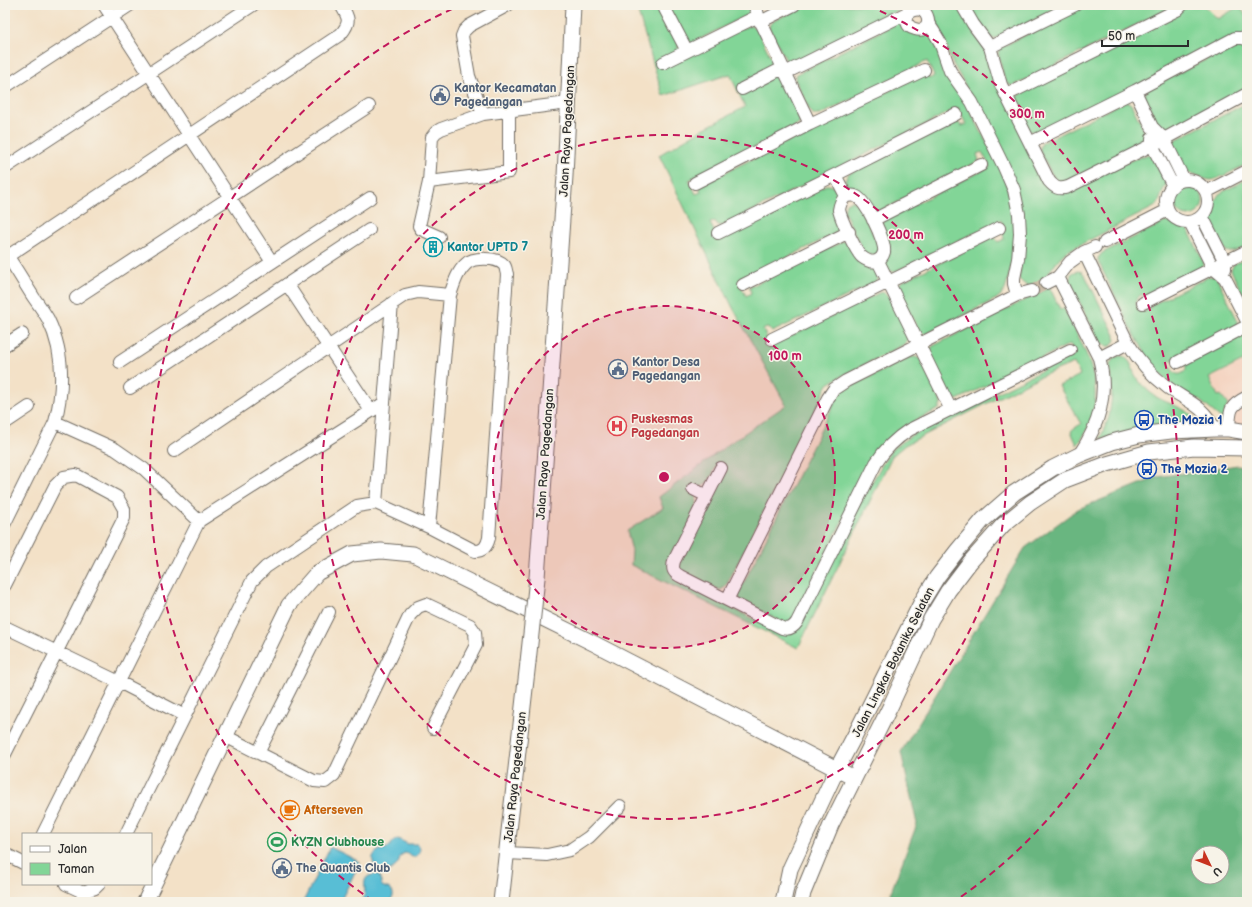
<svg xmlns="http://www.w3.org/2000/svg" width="1252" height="907" viewBox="0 0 1252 907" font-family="'Balsamiq Sans',sans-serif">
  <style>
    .built { fill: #f4d3c0 }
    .green { fill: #82d597; stroke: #568061 }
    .forest { fill: #69b680; stroke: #4a7056; fill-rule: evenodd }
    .water { fill: #58bed5; stroke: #427480 }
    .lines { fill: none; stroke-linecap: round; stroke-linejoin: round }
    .minor-tunnel { stroke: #cbbda8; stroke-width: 12; stroke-dasharray: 12 6; stroke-linecap: butt }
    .minor-casing { stroke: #716b62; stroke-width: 14 }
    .tertiary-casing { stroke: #716b62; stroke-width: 17 }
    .minor { stroke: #fff; stroke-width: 12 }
    .tertiary { stroke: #fff; stroke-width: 15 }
    .tertiary-bridge-casing { stroke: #716b62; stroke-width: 17; stroke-linecap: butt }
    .tertiary-bridge { stroke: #fff; stroke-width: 15 }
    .ring { fill: none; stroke: #c2185b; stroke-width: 2; stroke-dasharray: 7 5 }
    .labels { text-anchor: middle; stroke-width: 3; stroke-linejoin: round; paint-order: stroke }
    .service-label { font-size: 12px; font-weight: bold; fill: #4e5e75; stroke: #f7f3e8; text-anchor: start }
    .street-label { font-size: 12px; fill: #2b2b2b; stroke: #f7f3e8 }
    .culture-label { font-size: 12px; font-weight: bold; fill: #0d838f; stroke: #f7f3e8; text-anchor: start }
    .health-label { font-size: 12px; font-weight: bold; fill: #be3a42; stroke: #f7f3e8; text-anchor: start }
    .transit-label { font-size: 12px; font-weight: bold; fill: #164399; stroke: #f7f3e8; text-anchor: start }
    .food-label { font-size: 12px; font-weight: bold; fill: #c56008; stroke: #f7f3e8; text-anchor: start }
    .leisure-label { font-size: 12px; font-weight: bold; fill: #27864d; stroke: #f7f3e8; text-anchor: start }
    .centre { fill: #c2185b; stroke: #f7f3e8; stroke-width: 2 }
    .ring-label { font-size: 12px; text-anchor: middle; font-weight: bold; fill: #c2185b; stroke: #f7f3e8; stroke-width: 3; stroke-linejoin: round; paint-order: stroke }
  </style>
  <rect width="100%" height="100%" fill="#f7f3e8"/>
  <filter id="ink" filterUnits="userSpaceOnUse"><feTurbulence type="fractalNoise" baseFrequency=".025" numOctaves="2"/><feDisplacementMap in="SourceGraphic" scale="8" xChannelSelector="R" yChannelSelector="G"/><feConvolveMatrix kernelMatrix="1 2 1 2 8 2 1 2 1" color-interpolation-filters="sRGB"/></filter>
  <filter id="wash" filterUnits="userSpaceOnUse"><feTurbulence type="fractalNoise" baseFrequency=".012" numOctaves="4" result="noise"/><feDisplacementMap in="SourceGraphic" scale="16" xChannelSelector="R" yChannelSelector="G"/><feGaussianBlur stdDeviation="0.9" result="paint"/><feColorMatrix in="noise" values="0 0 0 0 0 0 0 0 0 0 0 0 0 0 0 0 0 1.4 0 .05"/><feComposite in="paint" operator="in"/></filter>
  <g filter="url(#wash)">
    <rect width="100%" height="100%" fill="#f3e1c7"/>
    <path class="built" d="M1247 360V429L1235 428 1212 401 1193 387Z"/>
    <path class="green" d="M648 5H698L700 7 704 5H749L751 10 749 14 692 43 689 42 678 46 677 49 749 26H752L757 29 773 62 772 67 775 78 780 79 783 83 801 118 799 124 796 126 689 180 696 194 701 192 700 189V185L923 74 927 75 929 79 934 76 927 61 820 115H816L811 113 795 79 797 74 897 23H901L931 36 965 100 1000 169 1011 198 1014 215 1015 236 1012 264 1005 290 1001 295 996 299 928 333 924 334 919 331 898 289 899 285 901 282 993 237 995 238 998 242 1004 239 1003 233 1005 229 1001 220 894 272 889 270 885 263 881 224 885 219 990 167 982 152 977 154 979 161 880 211H876L872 210 847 187 845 180 848 174 954 121 958 122 961 126 966 124 958 108 722 226 718 225 715 221 710 223 718 239 826 185C833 184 839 190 837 197 837 200 835 203 835 206 836 214 842 224 838 232L739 282 746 296 751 293 750 289V287L844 241 847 242C855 250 877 266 878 278L874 283 772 332 768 327 763 330 771 346 881 292 885 293 888 296 908 334V339L905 344 838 378 828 384 726 586 724 588 720 590 682 572 679 568 680 562 727 467 718 462C714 470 710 485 700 487L696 496 697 503 672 577 674 579 784 634 882 465 892 449 912 435 1075 354 1070 344 957 400 950 396 930 354V350L933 346 1045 290V289L1049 286 1060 309 1064 308C1080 341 1102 374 1093 412 1090 424 1085 436 1077 445L1071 431 1073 429 1081 424 1059 386 1080 375 1074 363 1037 378 905 445 892 456 798 648 631 565 632 551 627 531 663 508 659 497 726 446 786 405 732 306 659 155 703 129 745 107 730 74 663 96 637 9Z
      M805 5H910L792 64 787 62 769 28 770 24 774 21Z
      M927 5H957L985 50 1050 190 1149 154H1150L1167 183C1161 191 1161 203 1154 207L1066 252C1052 262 1049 282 1028 286L1023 283 1019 279 1025 227 964 83 953 64 933 12Z
      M975 5H1065L994 39 991 38 972 13V9Z
      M1085 5H1176L1013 86 1008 84 1005 81 998 53 1000 48Z
      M1187 5H1204L1218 19 1239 6 1247 17V34L1036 133 1029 130 1016 101 1017 96Z
      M1239 43 1247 46V92L1169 131H1164L1161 129 1145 98V94L1148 89Z
      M1126 101 1131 104 1146 134 1147 138 1145 142 1066 183 1056 182 1040 151V148L1042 143Z
      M1247 103V164C1240 167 1216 181 1210 180 1201 179 1198 173 1186 173L1173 143 1175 140Z
      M1247 179V246C1240 249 1233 254 1226 251L1210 220V218L1214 209 1216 199 1219 194Z
      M1173 201a15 15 0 1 1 30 0a15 15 0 1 1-30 0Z
      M850 201H853L858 204 879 246C880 257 872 256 864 253L844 211 846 203Z
      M1165 222C1171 222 1180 228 1188 229L1204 263 1202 267 1147 295C1137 293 1132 302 1139 310 1145 313 1149 311 1152 305L1208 277 1214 276 1218 280 1237 319V326L1234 329 1168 362C1172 370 1177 380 1186 370V363L1247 332V359L1209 378 1218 396 1221 395 1228 404 1222 419 1199 400 1175 388 1154 368 1130 327 1098 261V258L1102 253Z
      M1247 258V304L1231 270 1234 264Z
      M1078 271 1082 272 1085 275 1115 335V340L1111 346H1106L1100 343 1070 283V279L1071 274Z
      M1119 356C1122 356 1125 356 1127 359 1131 362 1132 368 1134 373 1139 382 1146 390 1155 396 1164 403 1198 411 1196 424L1100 439 1109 417 1112 396 1110 364 1114 358Z
      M910 357H916L920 359 940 400 941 404 939 409C916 420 894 430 878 450L792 620 787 623 782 622 740 600 738 596 739 592 838 396 844 390Z"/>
    <path class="forest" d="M1238 465 1247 468V902H887L917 824 901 752 1025 548 1078 509 1158 477ZM1198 853H1222V877H1198Z"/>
    <path class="water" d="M398 839 408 844H417L420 848V852C414 861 412 856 405 853L401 855C399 858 399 863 396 866 383 879 363 861 378 851 381 849 384 850 387 848 392 846 392 840 398 839Z
      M330 847 360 862 340 902H303Z
      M376 874 379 875 382 886 390 889 393 893V897L389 902H360C372 891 355 877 376 874Z"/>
  </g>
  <g filter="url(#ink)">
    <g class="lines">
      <path class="minor-tunnel" d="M1032 291 1046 283"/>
      <defs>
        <path id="minor" d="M104 5 272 262
          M508 5 469 26 464 31 462 36 469 76 483 114 568 103
          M754 5 757 11 758 16 810 124
          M962 5 973 24 990 47 1001 85 1049 181C1055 188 1059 190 1068 187L1164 139 1247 94
          M665 9 687 51
          M760 22 794 5
          M928 23 934 32 940 42 950 71 972 102 1004 167 1014 190 1019 214 1020 234 1018 259 1014 278V284L1017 295
          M990 47 1075 5
          M663 63 758 16
          M785 73 909 12C930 0 936 35 915 29 906 27 905 19 909 12
          M5 87 130 5
          M742 89 783 68
          M1135 91 1152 127 1164 139 1184 180
          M1006 95 1177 10 1182 5
          M1152 138V145L1173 186
          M1030 143 1135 91 1235 38H1244L1247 40
          M5 168 253 5
          M835 175 846 196
          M1166 201a21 21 0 1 1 42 0a21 21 0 1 1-42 0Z
          M429 182 432 137 436 132 441 129 483 114
          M695 183 810 124 924 70
          M1206 192 1247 171
          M846 196C848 196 852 195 855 196 865 198 886 242 884 252 883 256 880 260 876 261 871 263 866 260 862 257 856 252 841 219 839 210 840 204 841 201 846 196Z
          M1202 216 1225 262V269
          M873 220 981 165
          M1190 222 1213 268 1225 278 1247 321
          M718 233 835 175 956 114
          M439 237 421 229 419 226 429 182 509 172V110
          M1105 242 1168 210
          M1084 252 1128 343C1138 360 1151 375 1167 387 1188 402 1202 404 1215 429
          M5 258 341 34C351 22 349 18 341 5
          M878 261 951 410
          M1058 277 1099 358C1109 394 1099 425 1079 455
          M1046 283 1058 277 1070 262 1084 252 1095 247
          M287 284 371 411
          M743 285 849 232
          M76 298 369 106
          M1143 303 1247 251
          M772 339 999 228
          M5 345 22 334
          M1099 358 1128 343
          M120 362 370 198
          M1178 362 1247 326
          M130 388 369 230
          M55 422 115 449 144 469 199 521
          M5 423 29 407
          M1229 429C1230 410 1229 406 1247 397
          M174 451 405 295 418 292 450 295
          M721 468 674 561C672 569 673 572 680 576L782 628C789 630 793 628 797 622L876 463C885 449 895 439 909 430L1070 350
          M693 489 707 496
          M376 503 392 303
          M5 523 55 422C64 388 64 352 48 319 44 312 39 305 34 298 25 284 17 270 8 257
          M5 585 55 486 64 477 76 475 117 497 124 509V518L5 754
          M727 600 828 398 834 389 846 381 1017 295 1032 291
          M5 627 119 682 185 716
          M225 736 314 781 325 782 334 775 410 615 418 607 426 604 470 625 475 632 476 645 433 728
          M258 753 329 612
          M43 834 199 521 384 403
          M126 834 252 581 266 567 357 506 376 503 429 527 475 551C484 551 487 546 489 538L507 274C506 272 506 267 504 265 498 257 473 257 466 264 457 272 454 284 450 295L429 527
          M507 853 547 855 570 850 589 837 620 806
          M5 854 23 863
          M66 884 83 892 95 888 99 884"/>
        <path id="tertiary" d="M537 578 565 176 573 5
          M145 902 289 605 317 573 352 554 381 551 413 554 595 644 854 778
          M501 902 528 662
          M783 902 790 869 837 769 855 735 921 603 937 577 957 551 983 520 1014 493 1053 468 1079 455 1112 442 1139 435 1171 431 1215 429H1229L1247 432
          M801 902 803 893 831 825 890 707 931 619 948 591 970 562 1003 525 1030 503 1065 480 1107 464 1149 452 1194 447 1247 448"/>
      </defs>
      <use href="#minor" class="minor-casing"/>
      <use href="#tertiary" class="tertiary-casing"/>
      <use href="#minor" class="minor"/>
      <use href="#tertiary" class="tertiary"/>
      <defs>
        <path id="tertiary-bridge" d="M528 662 537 578"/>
      </defs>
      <use href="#tertiary-bridge" class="tertiary-bridge-casing"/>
      <use href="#tertiary-bridge" class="tertiary-bridge"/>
    </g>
  </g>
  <circle cx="664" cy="477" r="171" fill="#c2185b" fill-opacity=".12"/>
  <g class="ring">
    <circle cx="664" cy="477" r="171"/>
    <circle cx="664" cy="477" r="342"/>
    <path d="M373 901A514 514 0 0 1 459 6M869 6A514 514 0 0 1 955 901"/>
  </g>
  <defs>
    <symbol id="civic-ring" viewBox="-11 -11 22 22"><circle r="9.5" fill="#f7f3e8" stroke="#5c6f8a" stroke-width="1.5"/><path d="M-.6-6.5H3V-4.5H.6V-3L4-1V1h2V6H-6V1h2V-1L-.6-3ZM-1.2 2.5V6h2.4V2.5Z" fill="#5c6f8a"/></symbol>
    <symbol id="building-ring" viewBox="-11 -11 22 22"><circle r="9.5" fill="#f7f3e8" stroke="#0f9aa8" stroke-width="1.5"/><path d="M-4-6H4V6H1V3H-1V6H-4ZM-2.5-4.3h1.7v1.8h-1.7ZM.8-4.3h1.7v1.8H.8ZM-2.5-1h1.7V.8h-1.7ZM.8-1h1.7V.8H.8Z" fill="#0f9aa8"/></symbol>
    <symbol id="bus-ring" viewBox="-11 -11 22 22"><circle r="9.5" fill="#f7f3e8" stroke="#1a4fb4" stroke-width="1.5"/><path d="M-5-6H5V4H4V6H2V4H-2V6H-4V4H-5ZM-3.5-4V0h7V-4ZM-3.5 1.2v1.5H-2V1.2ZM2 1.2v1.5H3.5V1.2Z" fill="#1a4fb4"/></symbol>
    <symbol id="hospital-ring" viewBox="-11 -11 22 22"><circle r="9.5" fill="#f7f3e8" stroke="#e0444e" stroke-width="1.5"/><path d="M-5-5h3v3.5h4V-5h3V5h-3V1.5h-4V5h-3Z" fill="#e0444e"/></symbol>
    <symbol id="cafe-ring" viewBox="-11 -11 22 22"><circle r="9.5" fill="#f7f3e8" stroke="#e8710a" stroke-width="1.5"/><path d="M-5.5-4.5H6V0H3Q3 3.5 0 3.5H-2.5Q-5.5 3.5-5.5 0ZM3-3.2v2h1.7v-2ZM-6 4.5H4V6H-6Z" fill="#e8710a"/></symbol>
    <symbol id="stadium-ring" viewBox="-11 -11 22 22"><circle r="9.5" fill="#f7f3e8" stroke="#2e9e5b" stroke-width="1.5"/><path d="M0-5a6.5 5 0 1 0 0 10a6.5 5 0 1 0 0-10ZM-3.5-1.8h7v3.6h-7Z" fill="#2e9e5b"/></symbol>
  </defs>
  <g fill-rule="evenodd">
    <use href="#civic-ring" x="429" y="84" width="22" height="22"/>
    <use href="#building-ring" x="422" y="236" width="22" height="22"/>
    <use href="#civic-ring" x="607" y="358" width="22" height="22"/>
    <use href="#bus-ring" x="1133" y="409" width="22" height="22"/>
    <use href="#hospital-ring" x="606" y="415" width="22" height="22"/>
    <use href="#bus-ring" x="1136" y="458" width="22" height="22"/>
    <use href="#cafe-ring" x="279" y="799" width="22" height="22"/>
    <use href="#stadium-ring" x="266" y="831" width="22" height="22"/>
    <use href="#civic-ring" x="271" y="857" width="22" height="22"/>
  </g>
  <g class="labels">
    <g class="service-label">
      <text x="454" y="92">Kantor Kecamatan<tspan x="454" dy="14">Pagedangan</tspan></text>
      <text x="632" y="366">Kantor Desa<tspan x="632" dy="14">Pagedangan</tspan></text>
      <text x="296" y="872">The Quantis Club</text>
    </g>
    <g class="street-label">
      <text transform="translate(567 131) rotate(-87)" y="4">Jalan Raya Pagedangan</text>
      <text transform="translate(545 454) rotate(-86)" y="4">Jalan Raya Pagedangan</text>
      <text transform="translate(893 662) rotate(-63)" y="4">Jalan Lingkar Botanika Selatan</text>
      <text transform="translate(515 777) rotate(-84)" y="4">Jalan Raya Pagedangan</text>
    </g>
    <g class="culture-label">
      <text x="447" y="251">Kantor UPTD 7</text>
    </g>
    <g class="health-label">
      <text x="631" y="423">Puskesmas<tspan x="631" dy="14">Pagedangan</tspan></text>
    </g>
    <g class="transit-label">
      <text x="1158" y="424">The Mozia 1</text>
      <text x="1161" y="473">The Mozia 2</text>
    </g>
    <g class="food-label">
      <text x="304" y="814">Afterseven</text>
    </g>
    <g class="leisure-label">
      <text x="291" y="846">KYZN Clubhouse</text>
    </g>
  </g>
  <circle cx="664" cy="477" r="6" class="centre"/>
  <g class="ring-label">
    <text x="1027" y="118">300 m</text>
    <text x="906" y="239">200 m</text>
    <text x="785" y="360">100 m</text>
  </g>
  <rect width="1252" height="907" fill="none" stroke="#f7f3e8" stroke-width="20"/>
  <rect x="22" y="833" width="130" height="52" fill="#f7f3e8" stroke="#a5a39c"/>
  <rect x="30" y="846" width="20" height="6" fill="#ffffff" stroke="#a5a39c"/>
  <text x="58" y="853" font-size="12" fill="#2b2b2b">Jalan</text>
  <rect x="30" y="863" width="20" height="12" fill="#82d597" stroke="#a5a39c"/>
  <text x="58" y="873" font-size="12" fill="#2b2b2b">Taman</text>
  <g transform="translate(1210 865) rotate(133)"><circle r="19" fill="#f7f3e8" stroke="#a5a39c"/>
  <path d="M0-3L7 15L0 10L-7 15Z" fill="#c8321e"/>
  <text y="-6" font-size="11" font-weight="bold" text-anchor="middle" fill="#2b2b2b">U</text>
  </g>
  <path d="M1102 40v6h86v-6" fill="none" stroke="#2b2b2b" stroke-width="2"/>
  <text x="1108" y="40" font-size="12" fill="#2b2b2b" stroke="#f7f3e8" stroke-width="3" paint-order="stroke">50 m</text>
</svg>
